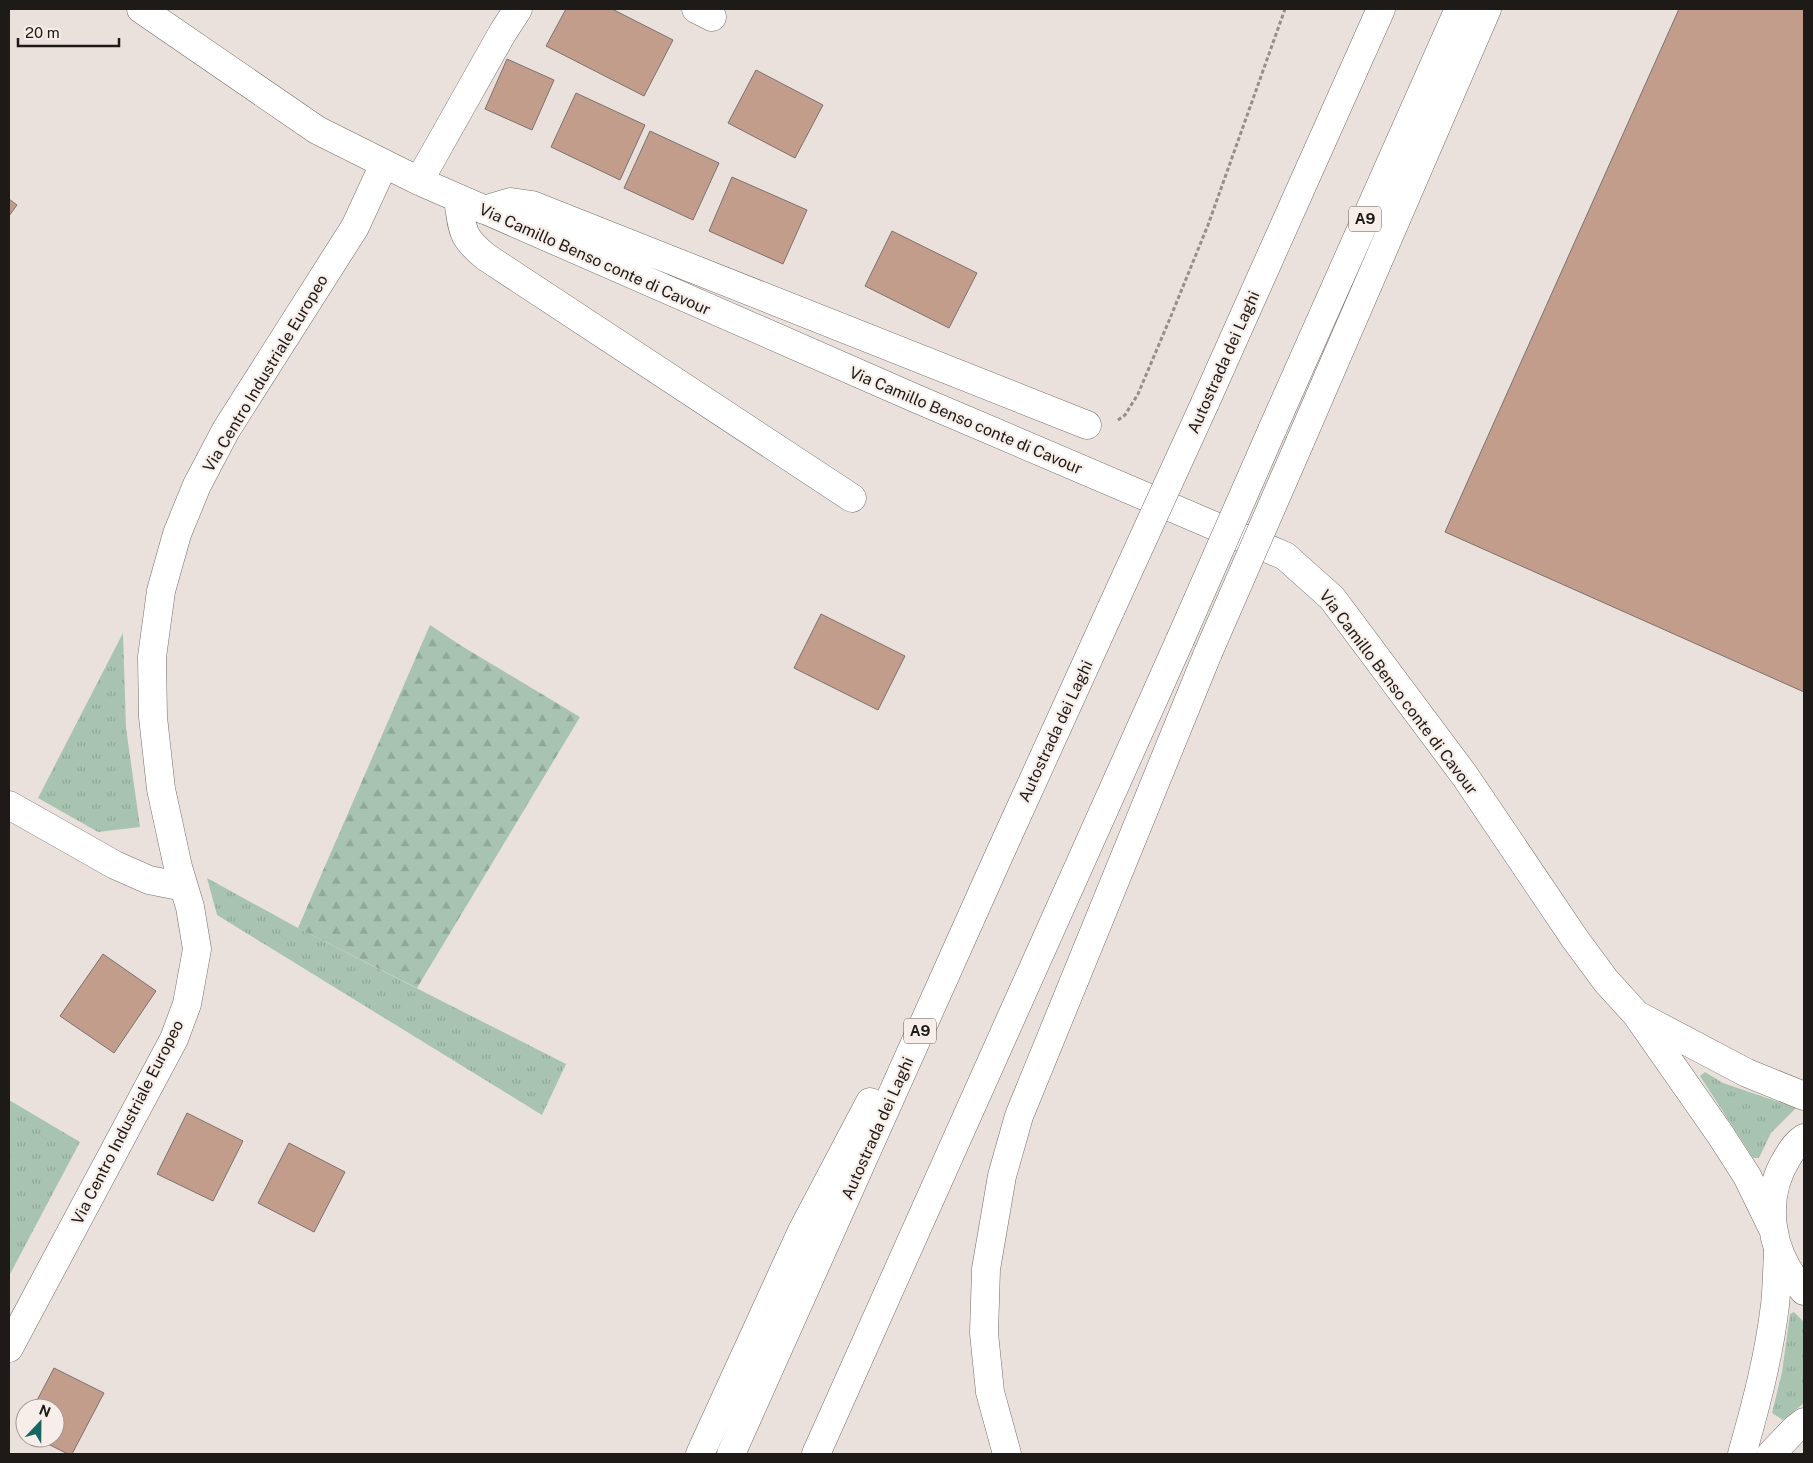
<svg xmlns="http://www.w3.org/2000/svg" width="1813" height="1463" viewBox="0 0 1813 1463" font-family="'Public Sans',sans-serif">
  <style>
    .grass { fill: url(#grass-tufts) }
    .forest { fill: url(#forest-firs) }
    .building { fill: #c39d8b; stroke: #7b726e }
    .lines { fill: none; stroke-linecap: round; stroke-linejoin: round }
    .minor-casing { stroke: #766d69; stroke-width: 29 }
    .highway-casing { stroke: #766d69; stroke-width: 29 }
    .path { stroke: #958e8a; stroke-width: 3; stroke-dasharray: 4 2.5; stroke-linecap: butt }
    .minor { stroke: #fff; stroke-width: 28 }
    .highway { stroke: #fff; stroke-width: 28 }
    .highway-bridge-casing { stroke: #766d69; stroke-width: 29; stroke-linecap: butt }
    .highway-bridge { stroke: #fff; stroke-width: 28 }
    .labels { text-anchor: middle; stroke-width: 4.5; stroke-linejoin: round; paint-order: stroke }
    .shield { fill: #f8eee9; stroke: #5f5a57; stroke-width: 1 }
    .shield-label { font-size: 15px; font-weight: bold; fill: #1d1a18 }
    .street-label { font-size: 16px; fill: #1d1a18; stroke: #f8eee9 }
  </style>
  <defs>
    <pattern id="grass-tufts" width="24" height="20" patternUnits="userSpaceOnUse" patternTransform="scale(1.25)"><rect width="24" height="20" fill="#a8c4b1"/><path d="M3 7l-1-3M5 7V3M7 7l1-3M15 17l-1-3M17 17v-4M19 17l1-3" fill="none" stroke="#90a898"/></pattern>
    <pattern id="forest-firs" width="22" height="20" patternUnits="userSpaceOnUse" patternTransform="scale(1.25)"><rect width="22" height="20" fill="#a8c4b1"/><path d="M5 1l3.5 6h-7zM16 11l3.5 6h-7z" fill="#90a898"/></pattern>
  </defs>
  <rect width="100%" height="100%" fill="#ebe1dc"/>
  <path class="grass" d="M123 633 126 728 140 827 98 832 38 798Z
    M207 878 298 928 566 1064 542 1115 217 915Z
    M1705 1072 1723 1083 1796 1108 1771 1133 1759 1158H1753L1700 1076Z
    M9 1100 80 1142 9 1276Z
    M1794 1312 1804 1322V1403L1783 1420 1772 1413 1782 1372 1790 1314Z"/>
  <path class="forest" d="M430 625 460 645 580 717 417 988 298 928Z"/>
  <path class="building" d="M566 9H612L673 40 644 96 546 46Z
    M1679 9H1804V692L1445 532Z
    M507 59 554 80 532 130 485 109Z
    M756 70 823 105 795 158 728 123Z
    M576 93 645 125 620 180 551 147Z
    M650 131 719 163 693 220 624 188Z
    M732 177 807 210 783 264 709 231Z
    M9 199 17 205 9 216Z
    M892 231 977 273 949 328 865 286Z
    M821 614 905 656 878 710 794 668Z
    M103 954 156 991 114 1053 60 1016Z
    M187 1113 243 1141 213 1201 157 1174Z
    M289 1143 345 1172 314 1232 258 1203Z
    M54 1368 104 1393 72 1454H68L36 1438H55V1408H33Z"/>
  <g class="lines">
    <defs>
      <path id="minor" d="M141 9 317 130 419 181 917 399 1285 556 1332 598 1465 776 1575 939 1606 981 1636 1014 1720 1134 1747 1176 1773 1229
        M696 9 712 17
        M419 181 503 32 518 9
        M458 199C463 230 460 236 486 257L852 498
        M484 210 511 202 532 205 1087 425
        M9 805 115 865 149 880 184 887
        M1641 1017 1747 1073 1804 1096
        M1804 1138C1796 1143 1792 1150 1787 1158 1761 1200 1770 1255 1804 1291
        M9 1348 174 1039 187 1004 197 949 190 907 178 867 161 789 153 717 152 657 161 591 177 534 197 485 226 430 355 227 384 164"/>
      <path id="highway" d="M1205 403 1381 9
        M1272 430 1459 9
        M1300 442 1487 9
        M700 1454 802 1231 870 1102
        M731 1454 996 862 1111 609
        M816 1454 1180 640
        M1007 1454 990 1392 984 1333 986 1269 1002 1176 1019 1116 1208 653
        M1742 1454C1756 1405 1769 1356 1775 1305 1777 1287 1777 1269 1778 1252
        M1771 1454 1795 1429 1804 1422"/>
    </defs>
    <use href="#minor" class="minor-casing"/>
    <use href="#highway" class="highway-casing"/>
    <path class="path" d="M1118 420 1125 415 1138 394 1171 316 1208 225 1285 9"/>
    <use href="#minor" class="minor"/>
    <use href="#highway" class="highway"/>
    <defs>
      <path id="highway-bridge" d="M1111 609 1205 403
        M1180 640 1272 430
        M1208 653 1300 442"/>
    </defs>
    <use href="#highway-bridge" class="highway-bridge-casing"/>
    <use href="#highway-bridge" class="highway-bridge"/>
  </g>
  <g class="labels">
    <g class="shield">
      <rect x="1349" y="206.5" width="32" height="25" rx="4"/>
      <rect x="904" y="1018.5" width="32" height="25" rx="4"/>
    </g>
    <g class="shield-label">
      <text x="1365" y="224">A9</text>
      <text x="920" y="1036">A9</text>
    </g>
    <g class="street-label">
      <text transform="translate(595 259) rotate(24)" y="6">Via Camillo Benso conte di Cavour</text>
      <text transform="translate(1223 362) rotate(-66)" y="6">Autostrada dei Laghi</text>
      <text transform="translate(265 373) rotate(-59)" y="6">Via Centro Industriale Europeo</text>
      <text transform="translate(966 420) rotate(23)" y="6">Via Camillo Benso conte di Cavour</text>
      <text transform="translate(1399 692) rotate(53)" y="6">Via Camillo Benso conte di Cavour</text>
      <text transform="translate(1055 731) rotate(-65)" y="6">Autostrada dei Laghi</text>
      <text transform="translate(127 1122) rotate(-63)" y="6">Via Centro Industriale Europeo</text>
      <text transform="translate(877 1128) rotate(-66)" y="6">Autostrada dei Laghi</text>
    </g>
  </g>
  <rect width="1813" height="1463" fill="none" stroke="#1d1a18" stroke-width="20"/>
  <g transform="translate(40 1423) rotate(22)"><circle r="24" fill="#f8eee9" stroke="#a09995"/>
  <path d="M0-4L9 19L0 12L-9 19Z" fill="#186663"/>
  <text y="-8" font-size="14" font-weight="bold" text-anchor="middle" fill="#1d1a18">N</text>
  </g>
  <path d="M18 38v8h101v-8" fill="none" stroke="#1d1a18" stroke-width="2.5"/>
  <text x="25" y="38" font-size="15" fill="#1d1a18" stroke="#f8eee9" stroke-width="4" paint-order="stroke">20 m</text>
</svg>
